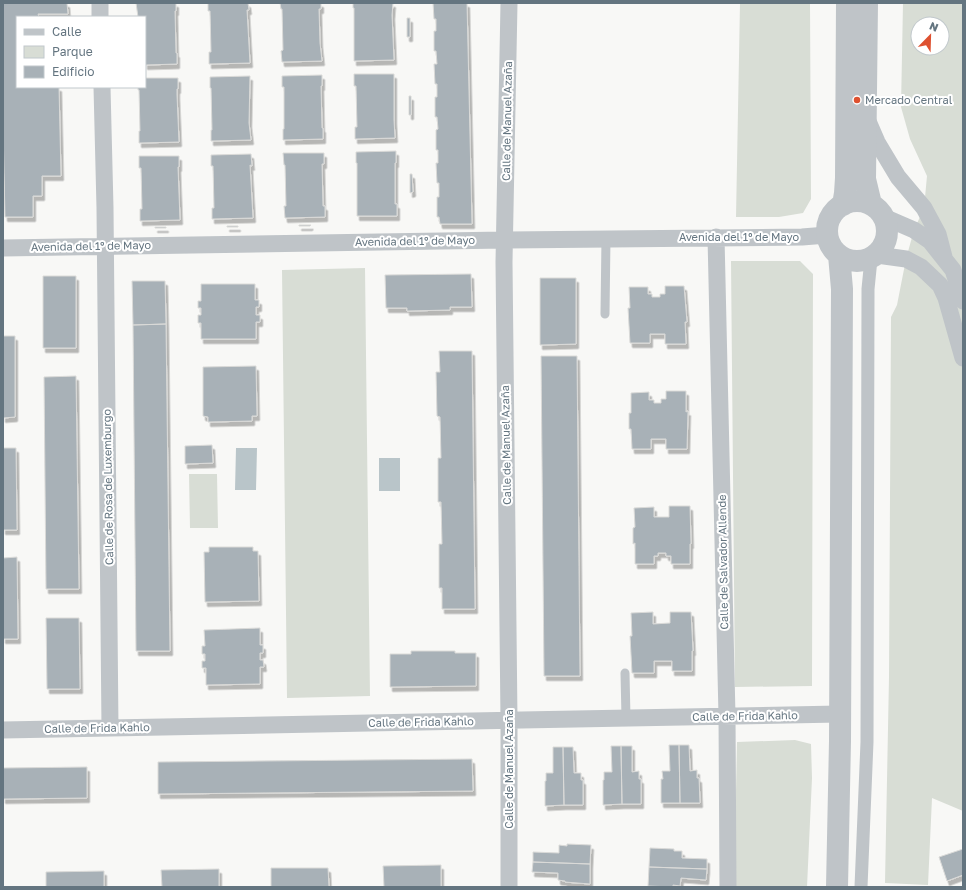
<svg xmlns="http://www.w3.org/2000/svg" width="966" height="890" viewBox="0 0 966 890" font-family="'Golos Text',sans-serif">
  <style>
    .green { fill: #d8ddd5; fill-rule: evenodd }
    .water { fill: #b9c5c9 }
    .building { fill: #a8b1b7; stroke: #dadad8; filter: url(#shadow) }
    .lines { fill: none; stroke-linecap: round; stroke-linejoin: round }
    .service { stroke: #bfc4c8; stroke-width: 9 }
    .pedestrian { stroke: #bfc4c8; stroke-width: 13 }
    .minor { stroke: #bfc4c8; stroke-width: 17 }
    .tertiary { stroke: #bfc4c8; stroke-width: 22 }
    .poi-dot { fill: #de5130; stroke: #fff; stroke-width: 1.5 }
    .labels { text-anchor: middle; stroke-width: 4; stroke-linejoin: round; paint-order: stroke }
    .poi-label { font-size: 11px; fill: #647580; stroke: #fff; text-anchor: start }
    .street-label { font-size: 11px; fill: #647580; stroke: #fff }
  </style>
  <defs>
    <filter id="shadow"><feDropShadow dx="2.5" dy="4.5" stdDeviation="0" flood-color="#0004"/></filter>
  </defs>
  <rect width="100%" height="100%" fill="#f8f8f6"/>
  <path class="green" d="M740 3H810L811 199 803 213 779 217H736Z
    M903 3H963V811L932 798 928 885 885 883 889 677 891 317 897 305 906 259 914 230 924 208 927 176 910 139 901 107ZM918 24H942V48H918Z
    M731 261H800L813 274 812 686 735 687Z
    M365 268 370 696 287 698 282 270Z
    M189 474H217L218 528H190Z
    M795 740 811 744 812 778 807 887H734L737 742Z"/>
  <path class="water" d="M236 448H257L256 490H235Z
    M379 458H400V491H379Z"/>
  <path class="building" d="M3 3H67L68 14H38L39 17H17V87H59L61 176H42V196H33V217H5L3 127Z
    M136 3H176V11H175L176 53H177V64L145 65V17H138Z
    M208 3H248L249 10H247L250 63 209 64V52H211L210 11H208Z
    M280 3H321V9H319L320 43 322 61 282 62 281 51 283 50 282 9H281Z
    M353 3H393L392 15 394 60 354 61V8H353Z
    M433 3H467L472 224H440L439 217H437V197H439V183H437L436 163H438V150H436V130L438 129 437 117H435V97H437V84H435L434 64H437L436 51H434V31H436V19H434Z
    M407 18H410V37H407Z
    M354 74H394V120L395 138 355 139V127H357L356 86H354Z
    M322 75V86H321L322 128H323V139L283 140V129H284V87H282V76Z
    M250 76 249 123 251 140 211 141V130H212L211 88H210V77Z
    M145 78H178V89H177V95L179 142 139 143V131H140L139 90H138V87H145Z
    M409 96H411V115H409Z
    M396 151V163H395V204H397V216H357V163H356V152Z
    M283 153H324V164H322L323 206H325V217L285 218 284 206H286L285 165H284Z
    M251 154 252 166 250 165 253 218 212 219V208H214L213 166H211V155Z
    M139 156H179V167H178L180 220 140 221V209H142L141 168H139Z
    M410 174H412L413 192 410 193Z
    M299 225H311L310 226H299Z
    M227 226H238V227H227Z
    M155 227H166V228H155Z
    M471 274 472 307H450V310L407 311V308H386L385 275Z
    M43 276H76V348H43Z
    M540 278H576V344L540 345Z
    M132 281H165L166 324 133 325Z
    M201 284H255V300H259V307H256V315H260V322H256V339H201V323H198V315H201V308H198V301H201Z
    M665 286H684L687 322H685L686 344H665V334H650V343H630L628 308H630L629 287H648V294H652V297H660V294H665Z
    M166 324 170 651H136L133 325Z
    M3 336H15V417L3 418Z
    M439 351H472L475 609H442V588H439V544H442L441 502H438V458H441L440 417 437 416 436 372H440Z
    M541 356H577L580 676H544Z
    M256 366 257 416H252V421L208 422V417L203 416V367Z
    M76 376 79 589H46L44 377Z
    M666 391H686V412L688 411 687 449H666V439H651V449H632L631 429H629V413H631V393L649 392V400H654V403H661V399H666Z
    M212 445 213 463 185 464V446Z
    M3 448H16L17 530H3Z
    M669 506H690L691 544H690V564H671V556H666V553H658V556H654V564H635V543L633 544V528L635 527 634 508 654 507V517H669Z
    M209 547H253V551H258L259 601 205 602 204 552H209Z
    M17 557 18 639H3V558Z
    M653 612V624L670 623V612H691L693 651H692V671H672V661H654V673H632L630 636H632L631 613Z
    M46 618H79L80 689H47Z
    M260 628V645H263V653H260V660H263L264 667H260V684L206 685V668H202V661H205V654H202V646H205L204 630Z
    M411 651H455V653H476V686L390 687V654H411Z
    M669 745H679L680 803H661V779H663L662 771H670Z
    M679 745H689L690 771 697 770V778H699L700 803H680Z
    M611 746H621L622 804 603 805V780H604V772H612Z
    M621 746H632V772L639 771V779H641V804H622Z
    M553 747H563L564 805 545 806V781H546V773H553Z
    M563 747H573L574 773H581V780H583V805H564Z
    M472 759 473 791 158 794V762Z
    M87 767V798L3 799V768Z
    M567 844 591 845 590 864 533 862V852L559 853V845L567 846Z
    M650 848 674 849V851H682V858L707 859V869L649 867Z
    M963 849V875L947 881 939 857Z
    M533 862 590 864V884L565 882V881L558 880V873L532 872Z
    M441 865V887H384L383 866Z
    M649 867 707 869 706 880 681 878 680 886 673 885V887L648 886Z
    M271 868H328L329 887H271Z
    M219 869V887H162L161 870Z
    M104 871V887H46V872Z"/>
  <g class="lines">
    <path class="service" d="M605 314 606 238
      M625 673 626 718"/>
    <path class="pedestrian" d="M861 887 867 742 868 289 871 259"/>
    <path class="minor" d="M100 3V17
      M102 87 105 208 110 728
      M867 119 877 142 898 177 924 208 938 234 944 257
      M884 217 914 230 930 241 953 270 963 301
      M716 237 727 716 728 887
      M3 248 504 240 802 237 827 235
      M877 255 906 259 921 267 940 285 946 298 963 358
      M3 730 839 714
      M509 887V720L504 262 509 3"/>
    <path class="tertiary" d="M867 3 865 179 871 204
      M827 231a30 30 0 1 1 60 0a30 30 0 1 1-60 0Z
      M843 205 845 193 846 178 847 3
      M837 887 840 741 842 289 839 255"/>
  </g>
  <circle class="poi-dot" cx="857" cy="100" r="4"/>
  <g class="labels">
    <g class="poi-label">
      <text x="865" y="104">Mercado Central</text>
    </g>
    <g class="street-label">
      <text transform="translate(507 121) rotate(-89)" y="4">Calle de Manuel Azaña</text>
      <text x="739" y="241">Avenida del 1º de Mayo</text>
      <text transform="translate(415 241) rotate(-1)" y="4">Avenida del 1º de Mayo</text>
      <text transform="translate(91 246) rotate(-1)" y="4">Avenida del 1º de Mayo</text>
      <text transform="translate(506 445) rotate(-91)" y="4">Calle de Manuel Azaña</text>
      <text transform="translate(108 487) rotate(-91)" y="4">Calle de Rosa de Luxemburgo</text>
      <text transform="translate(723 562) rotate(-91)" y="4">Calle de Salvador Allende</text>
      <text transform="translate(745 716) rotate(-1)" y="4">Calle de Frida Kahlo</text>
      <text transform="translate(421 722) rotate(-1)" y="4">Calle de Frida Kahlo</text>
      <text transform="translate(97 728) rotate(-1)" y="4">Calle de Frida Kahlo</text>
      <text transform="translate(509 769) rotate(-90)" y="4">Calle de Manuel Azaña</text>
    </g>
  </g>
  <rect width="966" height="890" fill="none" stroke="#647580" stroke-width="8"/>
  <rect x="16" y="16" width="130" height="72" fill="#ffffff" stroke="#c1c8cc"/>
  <rect x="24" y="29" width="20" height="6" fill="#bfc4c8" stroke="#c1c8cc"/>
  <text x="52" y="36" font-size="12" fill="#647580">Calle</text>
  <rect x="24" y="46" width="20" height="12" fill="#d8ddd5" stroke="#c1c8cc"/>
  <text x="52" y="56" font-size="12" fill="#647580">Parque</text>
  <rect x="24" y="66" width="20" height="12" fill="#a8b1b7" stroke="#c1c8cc"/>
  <text x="52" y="76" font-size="12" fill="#647580">Edificio</text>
  <g transform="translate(930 36) rotate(23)"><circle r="19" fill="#ffffff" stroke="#c1c8cc"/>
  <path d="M0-3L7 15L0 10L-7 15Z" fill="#de5130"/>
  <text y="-6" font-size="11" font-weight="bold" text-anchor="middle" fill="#647580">N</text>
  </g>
</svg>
